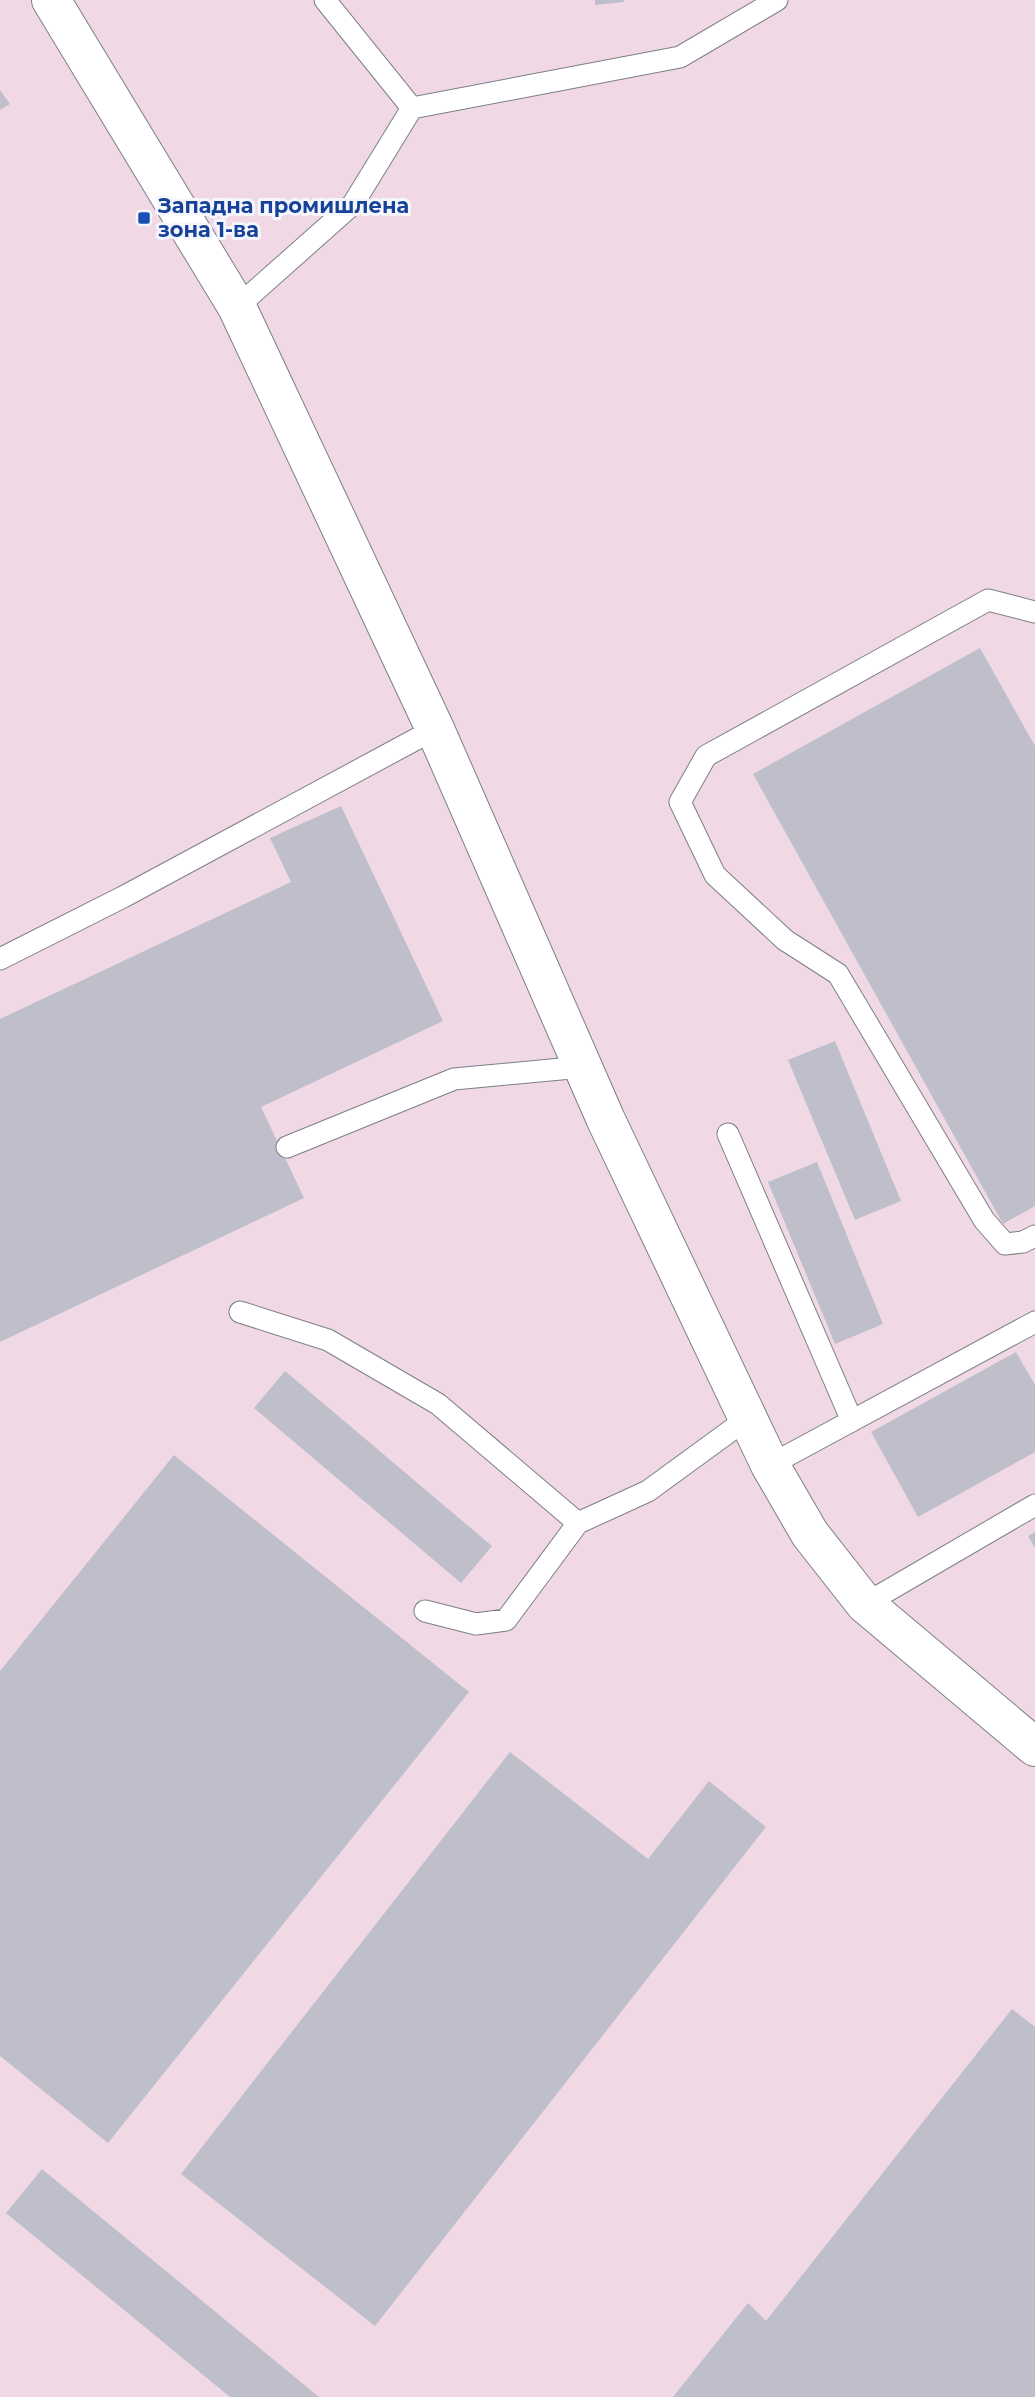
<svg xmlns="http://www.w3.org/2000/svg" width="1035" height="2397" viewBox="0 0 1035 2397" font-family="Montserrat,sans-serif">
  <style>
    .industrial { fill: #f0d9e5 }
    .building { fill: #bebfca }
    .lines { fill: none; stroke-linecap: round; stroke-linejoin: round }
    .service-casing { stroke: #7d7e88; stroke-width: 23 }
    .tertiary-casing { stroke: #7d7e88; stroke-width: 40 }
    .service { stroke: #fff; stroke-width: 21 }
    .tertiary { stroke: #fff; stroke-width: 38 }
    .transit-dot { fill: #1a4fb4; stroke: #f6f7fe; stroke-width: 2.5 }
    .labels { text-anchor: middle; stroke-width: 6; stroke-linejoin: round; paint-order: stroke }
    .transit-label { font-size: 21px; font-weight: bold; fill: #164399; stroke: #f6f7fe; text-anchor: start }
  </style>
  <rect width="100%" height="100%" fill="#e8e9f5"/>
  <path class="industrial" d="M0 0H1035V2397H0Z"/>
  <path class="building" d="M595 0H624V2L595 5Z
    M0 90 10 104 0 110Z
    M980 648 1035 746V1206L1003 1224 753 774Z
    M341 806 443 1021 261 1107 304 1198 0 1342V1019L291 882 270 838Z
    M835 1041 901 1201 855 1220 788 1060Z
    M817 1162 883 1324 835 1344 768 1182Z
    M1016 1352 1035 1385V1452L918 1517 871 1432Z
    M285 1371 492 1546 461 1583 254 1408Z
    M174 1455 469 1692 108 2143 0 2056V1671Z
    M1035 1532V1548L1028 1536Z
    M510 1752 648 1859 709 1781 766 1827 375 2326 181 2174Z
    M1012 2009 1035 2027V2397H673L748 2303 766 2321Z
    M42 2169 319 2397H230L6 2213Z"/>
  <g class="lines">
    <defs>
      <path id="service" d="M325 0 412 108
        M237 307 353 204 412 108 680 57 777 0
        M1035 612 988 600 706 756 680 802 715 875 785 940 838 974 984 1220 1005 1244 1023 1242 1035 1236
        M0 959 123 897 435 729
        M728 1134 852 1421
        M287 1147 454 1079 582 1067
        M240 1312 328 1340 438 1404 578 1523 648 1491 748 1418
        M770 1465 1035 1322
        M865 1604 1035 1505
        M425 1611 476 1624 506 1620 578 1523"/>
      <path id="tertiary" d="M51 0 237 307 435 729 606 1120 770 1465 810 1534 865 1604 1035 1747"/>
    </defs>
    <use href="#service" class="service-casing"/>
    <use href="#tertiary" class="tertiary-casing"/>
    <use href="#service" class="service"/>
    <use href="#tertiary" class="tertiary"/>
  </g>
  <rect class="transit-dot" x="137" y="211" width="14" height="14" rx="3.5"/>
  <g class="labels">
    <g class="transit-label">
      <text x="158" y="213">Западна промишлена<tspan x="158" dy="24">зона 1-ва</tspan></text>
    </g>
  </g>
</svg>
